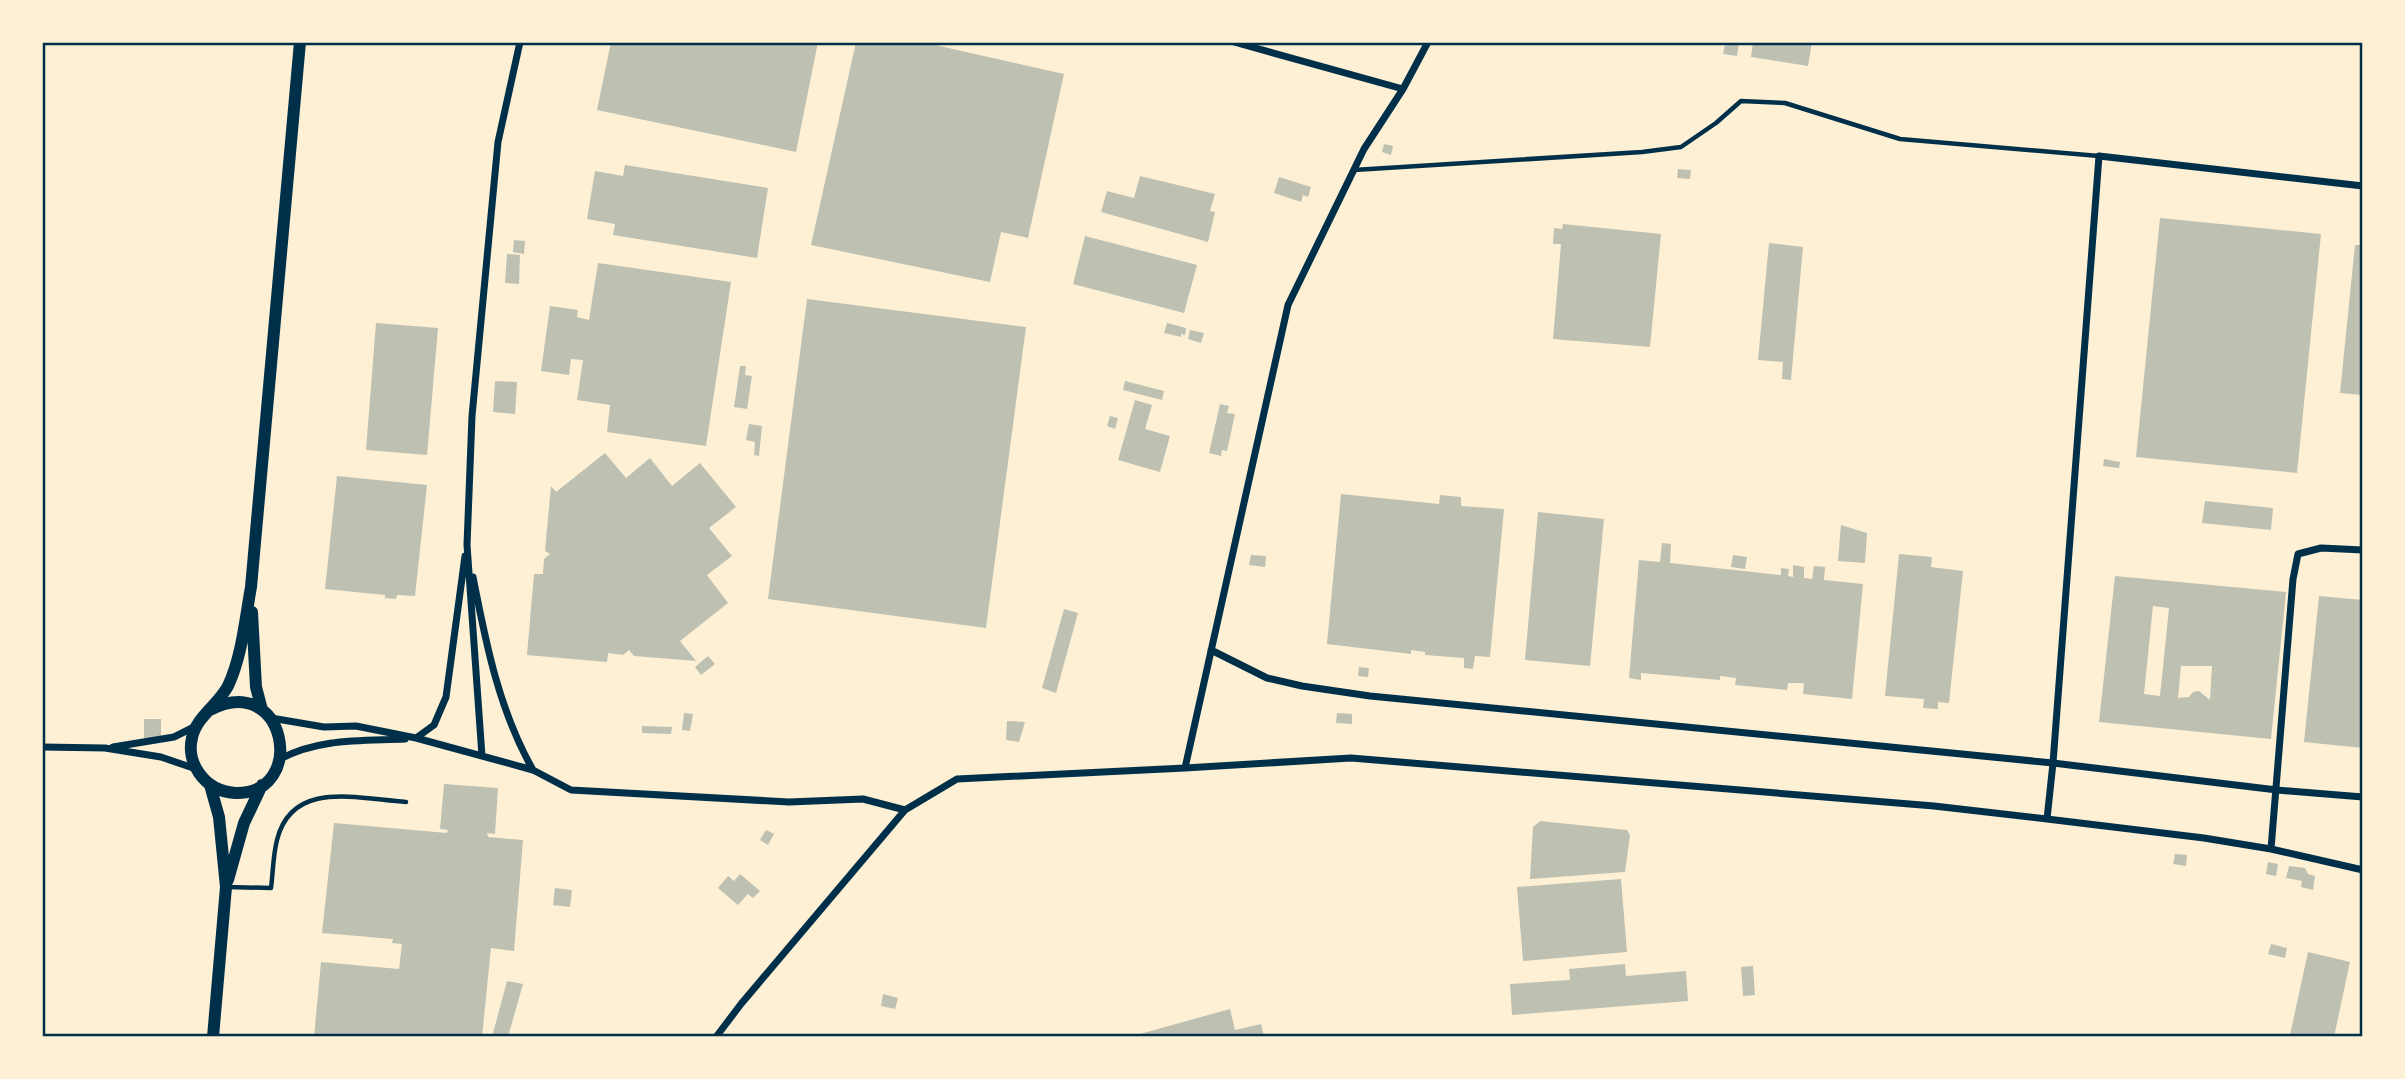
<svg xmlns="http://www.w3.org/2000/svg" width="2405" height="1079" viewBox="0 0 2405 1079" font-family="Rubik,sans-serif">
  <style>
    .building { fill: #bec0b2; fill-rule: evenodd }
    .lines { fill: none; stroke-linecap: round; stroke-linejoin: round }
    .service { stroke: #003049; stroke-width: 4.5 }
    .minor { stroke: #003049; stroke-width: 7 }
    .secondary { stroke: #003049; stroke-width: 12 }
    .neatline { fill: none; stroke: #003049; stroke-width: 2.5 }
  </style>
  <rect width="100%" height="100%" fill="#fdf0d5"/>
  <path class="building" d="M611 42H818L796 152 597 110Z
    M856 42H922L1064 74 1028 238 1001 232 990 282 811 245Z
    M1728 42H1739L1737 56 1723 54 1725 45 1727 46Z
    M1753 42H1812L1808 66 1751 57Z
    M1384 144 1393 146 1391 155 1382 152Z
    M625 165 768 188 757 258 613 235 615 224 587 219 595 171 623 176Z
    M1678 169 1691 170 1690 179 1677 178Z
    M1140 176 1215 194 1210 211 1215 212 1208 242 1101 212 1107 191 1134 198Z
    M1279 177 1311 187 1308 197 1303 195 1301 202 1274 193Z
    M2160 218 2321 234 2297 473 2136 457Z
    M1563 224 1661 234 1650 347 1553 339 1561 244H1553L1554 228 1562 229Z
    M1085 236 1197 265 1184 313 1073 284Z
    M514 240 525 241 524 254 513 252Z
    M1769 243 1803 247 1791 380 1782 379 1783 362 1758 360Z
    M2355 245H2363V395L2340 393Z
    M507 254 520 255 519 284 505 283Z
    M598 263 731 282 706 446 607 432 610 405 577 400 583 360 571 359 569 375 541 371 550 306 578 310 577 317 589 320Z
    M807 299 1026 327 986 628 768 599Z
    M376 323 438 328 427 455 366 450Z
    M1167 323 1186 328 1185 335 1181 334V337L1164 333Z
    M1190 330 1204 333 1201 343 1188 339Z
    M740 366H746L745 375 752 376 747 409 734 407Z
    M495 381 517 382 515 414 493 412Z
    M1125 381 1164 391 1162 400 1123 390Z
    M1135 400 1152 405 1145 429 1170 436 1160 472 1118 460Z
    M1220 404 1229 406 1227 413 1235 414 1227 451 1222 450 1221 456 1209 453Z
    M1110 416 1118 418 1115 429 1107 426Z
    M749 424 762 426 759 456 754 455 755 442 746 440Z
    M605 453 626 478 650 458 672 486 700 463 736 507 709 528 732 556 707 575 728 603 680 641 696 661 634 656 629 650 623 655 608 653 607 662 527 655 534 574H543L544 559 550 554 545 551 551 486 556 492Z
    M2104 459 2120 462 2119 468 2103 466Z
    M337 476 427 485 415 596 397 595 396 599 385 598V595L325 589Z
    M1341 494 1439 504 1440 495 1461 497V506L1504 509 1490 657 1475 656 1473 669 1464 668V658L1425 655V652L1411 650V654L1327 644Z
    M2205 501 2273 508 2271 530 2202 523Z
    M1538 512 1604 519 1590 666 1525 660Z
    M1841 525 1867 533 1865 563 1838 561Z
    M1662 543 1671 544 1670 563 1781 575V568L1789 569 1788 576 1793 577V565L1804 567V578L1812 579 1814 566 1825 567 1824 580 1863 584 1852 699 1803 694 1804 683H1788L1787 690 1735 685 1736 678 1720 676V680L1641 673V680L1629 678 1639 560 1660 562Z
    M1899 554 1932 557 1931 567 1963 571 1949 703 1938 702V709L1923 708 1924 699 1885 696Z
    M1251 555 1266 556 1265 567 1249 565Z
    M1733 555 1747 557 1745 569 1731 567Z
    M2115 576 2286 592 2271 739 2099 722ZM2153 606 2169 608 2160 696 2144 694ZM2181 666H2212L2210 700 2199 691 2193 692 2189 697 2178 698Z
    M2319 596 2363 600V748L2304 742Z
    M1064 609 1078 613 1056 693 1042 688Z
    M708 656 715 664 701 675 695 667Z
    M1359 667 1369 668 1368 677 1358 676Z
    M684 713 693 714 690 731 682 730Z
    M1337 713 1352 714V724L1336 723Z
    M144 719H161V738H144Z
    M1007 721 1025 722 1019 742 1006 740Z
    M642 726 672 727 671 734 642 733Z
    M444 784 498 788 495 834 487 833 488 837 523 840 514 951 491 948 482 1037H314L321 962 399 969 402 944 392 943 393 939 322 933 334 823 447 833 448 830 440 829Z
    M1540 821 1627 830 1630 835 1625 872 1530 879 1533 827Z
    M766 830 774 834 768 845 760 840Z
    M2175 854 2187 855 2186 866 2173 864Z
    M2268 862 2278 864 2276 876 2266 874Z
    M2289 866 2305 868 2308 874 2315 876 2313 890 2301 887 2302 881 2286 878Z
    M740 874 760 891 753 898 748 894 738 905 718 888 728 876 734 881Z
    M1621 879 1627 952 1523 961 1517 887Z
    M555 888 572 890 570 907 553 905Z
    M2271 944 2287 948 2285 958 2268 954Z
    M2308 952 2350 962 2334 1037 2290 1035Z
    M1625 964 1626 976 1686 971 1688 1001 1512 1015 1510 984 1570 980 1569 969Z
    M1753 966 1755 995 1743 996 1741 967Z
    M507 981 523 984 508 1037H492Z
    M883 994 898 998 895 1009 881 1006Z
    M1230 1009 1235 1030 1261 1024 1264 1037H1129Z"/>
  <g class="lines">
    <path class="service" d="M1354 170 1642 152 1681 147 1716 123 1741 101 1785 103 1900 139 2099 156
      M227 887 271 888C273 873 273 855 277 840 292 779 359 799 406 802"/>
    <path class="minor" d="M1234 42 1403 89
      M473 577C486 644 499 710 533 770
      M1211 650 1267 678 1302 686 1370 696 2053 763 2277 790 2363 797
      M271 718 324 727 356 726 416 738 533 770 571 790 789 802 863 799 905 810
      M416 738 434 725 446 697 465 556
      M42 747 105 748 161 757 196 769
      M113 747 174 737 196 726
      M482 756 467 545 472 416 498 142 520 42
      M280 759C319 738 362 741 405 739
      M1185 768 1288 305 1364 149 1403 89 1428 42
      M2047 819 2053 763 2099 156 2363 186
      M2271 849 2293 579 2298 554 2321 548 2363 550
      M716 1037 741 1004 905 810 957 779 1185 768 1351 758 1934 806 2047 819 2204 838 2271 849 2363 870"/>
    <path class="secondary" d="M252 612 256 687 262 710
      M210 710C286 670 309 795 235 793 220 792 208 786 199 773 192 763 189 750 192 738 196 717 218 705 228 686 242 656 245 620 251 587L300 42
      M210 785 219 817 226 887 213 1037
      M228 880 244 823 262 785"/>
  </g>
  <rect width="2405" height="1079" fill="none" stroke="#fdf0d5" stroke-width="88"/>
  <rect x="44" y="44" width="2317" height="991" class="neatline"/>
</svg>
